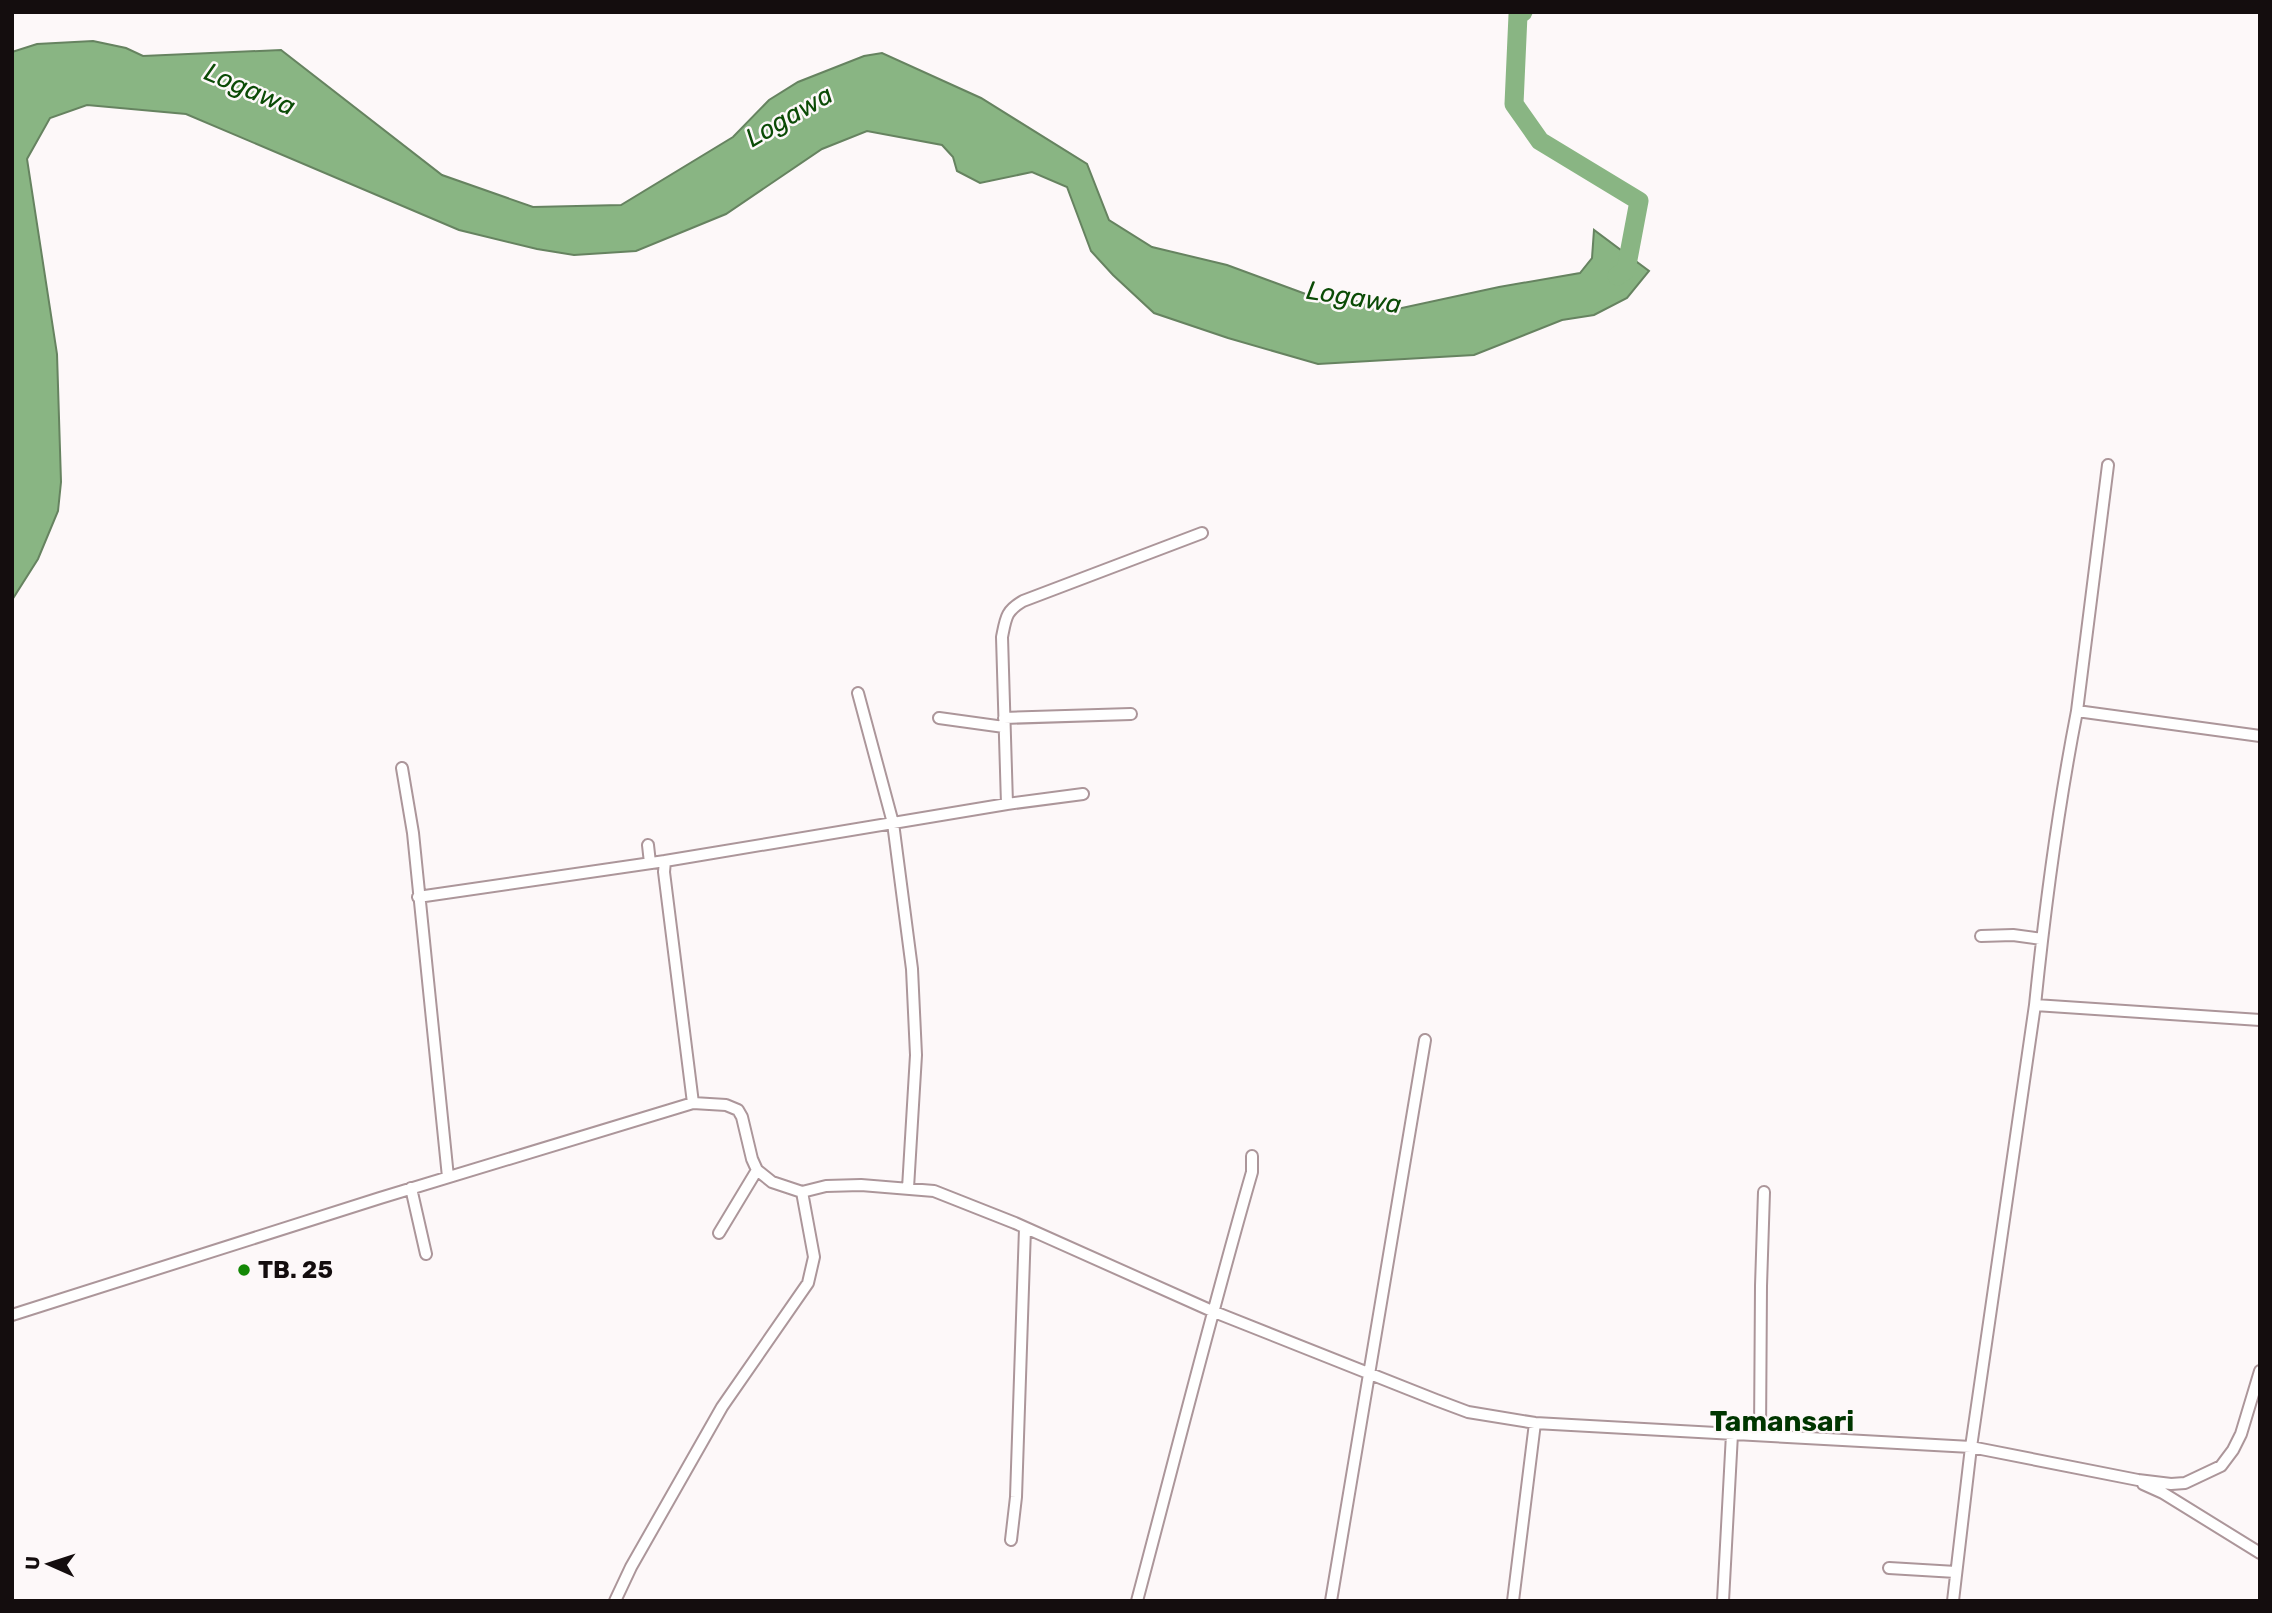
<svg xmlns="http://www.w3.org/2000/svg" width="2272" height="1613" viewBox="0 0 2272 1613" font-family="Rubik,sans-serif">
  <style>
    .water { fill: #89b583; stroke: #668360; stroke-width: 2 }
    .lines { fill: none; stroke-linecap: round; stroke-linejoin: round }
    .river { stroke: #89b583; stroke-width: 19 }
    .minor-casing { stroke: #ac969a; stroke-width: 14 }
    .minor { stroke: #fff; stroke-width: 10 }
    .poi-dot { fill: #148806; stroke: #fdf8f9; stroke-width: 2.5 }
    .labels { text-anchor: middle; stroke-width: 5; stroke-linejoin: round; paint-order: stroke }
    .poi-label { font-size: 24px; font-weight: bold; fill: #140d0e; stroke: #fdf8f9; text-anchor: start }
    .water-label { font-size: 26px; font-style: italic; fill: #0b4b06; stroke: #fdf8f9 }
    .quarter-label { font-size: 28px; font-weight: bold; fill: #003600; stroke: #fdf8f9 }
  </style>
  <rect width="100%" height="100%" fill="#fdf8f9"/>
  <path class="water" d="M93 41 126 48 143 56 281 50 442 175 533 207 621 205 733 137 769 100 798 82 864 56 882 53 981 98 1087 164 1109 220 1152 247 1227 265 1322 300 1356 301 1388 311 1499 287 1580 273 1592 258 1594 230 1649 271 1627 298 1594 315 1562 320 1474 355 1318 364 1228 338 1154 313 1113 275 1091 251 1067 187 1032 172 980 183 957 171 953 157 942 145 867 131 822 149 726 214 636 251 574 255 537 249 459 230 186 114 87 105 50 118 27 159 57 354 61 482 58 511 38 559 12 600V52L37 44Z"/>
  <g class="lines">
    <path class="river" d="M1523 12 1518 15 1514 104 1540 141 1639 201 1626 270 1617 276"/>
    <defs>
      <path id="minor" d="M858 693 893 823 912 969 916 1055 908 1188
        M2077 711 2108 465
        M939 718 1004 727
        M1004 718 1131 714
        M402 768 413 833 448 1177
        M1007 804 1002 637C1006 617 1006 611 1023 601L1202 533
        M648 845 650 863
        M418 897 665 861
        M1981 936 2013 935 2042 939
        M2035 1005 2260 1020
        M693 1103 664 872 665 861 1007 804 1083 794
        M411 1188 426 1254
        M719 1233 757 1170
        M12 1315 380 1198 693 1103 726 1105 738 1110 742 1117 752 1159 757 1170 772 1182 802 1192 826 1186 861 1185 934 1191 1015 1223 1212 1311 1436 1400 1468 1412 1535 1423 1971 1447 2138 1480 2171 1484 2185 1483 2221 1466 2233 1450 2241 1434 2260 1371
        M1760 1435 1761 1286 1764 1192
        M2143 1484 2163 1493 2260 1553
        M1011 1540 1016 1497 1025 1228
        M1889 1568 1956 1572
        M615 1601 631 1567 722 1407 808 1283 814 1257 802 1192
        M1137 1601C1175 1458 1211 1314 1252 1172V1156
        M1331 1601 1425 1040
        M1513 1601 1535 1423
        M1723 1601 1732 1434
        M1953 1601 1971 1447 2035 1005C2045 907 2058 808 2077 711L2260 736"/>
    </defs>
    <use href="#minor" class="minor-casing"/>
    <use href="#minor" class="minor"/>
  </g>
  <circle class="poi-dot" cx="244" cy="1270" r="7"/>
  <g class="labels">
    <g class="poi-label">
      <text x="258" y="1278">TB. 25</text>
    </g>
    <g class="water-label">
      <text transform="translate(250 89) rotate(23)" y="9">Logawa</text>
      <text transform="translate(789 116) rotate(-30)" y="9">Logawa</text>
      <text transform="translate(1354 297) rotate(9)" y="9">Logawa</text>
    </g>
    <g class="quarter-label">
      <text x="1782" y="1431">Tamansari</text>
    </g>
  </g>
  <rect width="2272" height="1613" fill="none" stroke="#140d0e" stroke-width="28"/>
  <g transform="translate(49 1564) rotate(273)" stroke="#fdf8f9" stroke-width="5" paint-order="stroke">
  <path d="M0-5L12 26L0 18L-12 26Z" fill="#140d0e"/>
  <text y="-10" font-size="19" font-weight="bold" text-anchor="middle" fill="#140d0e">U</text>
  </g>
</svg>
